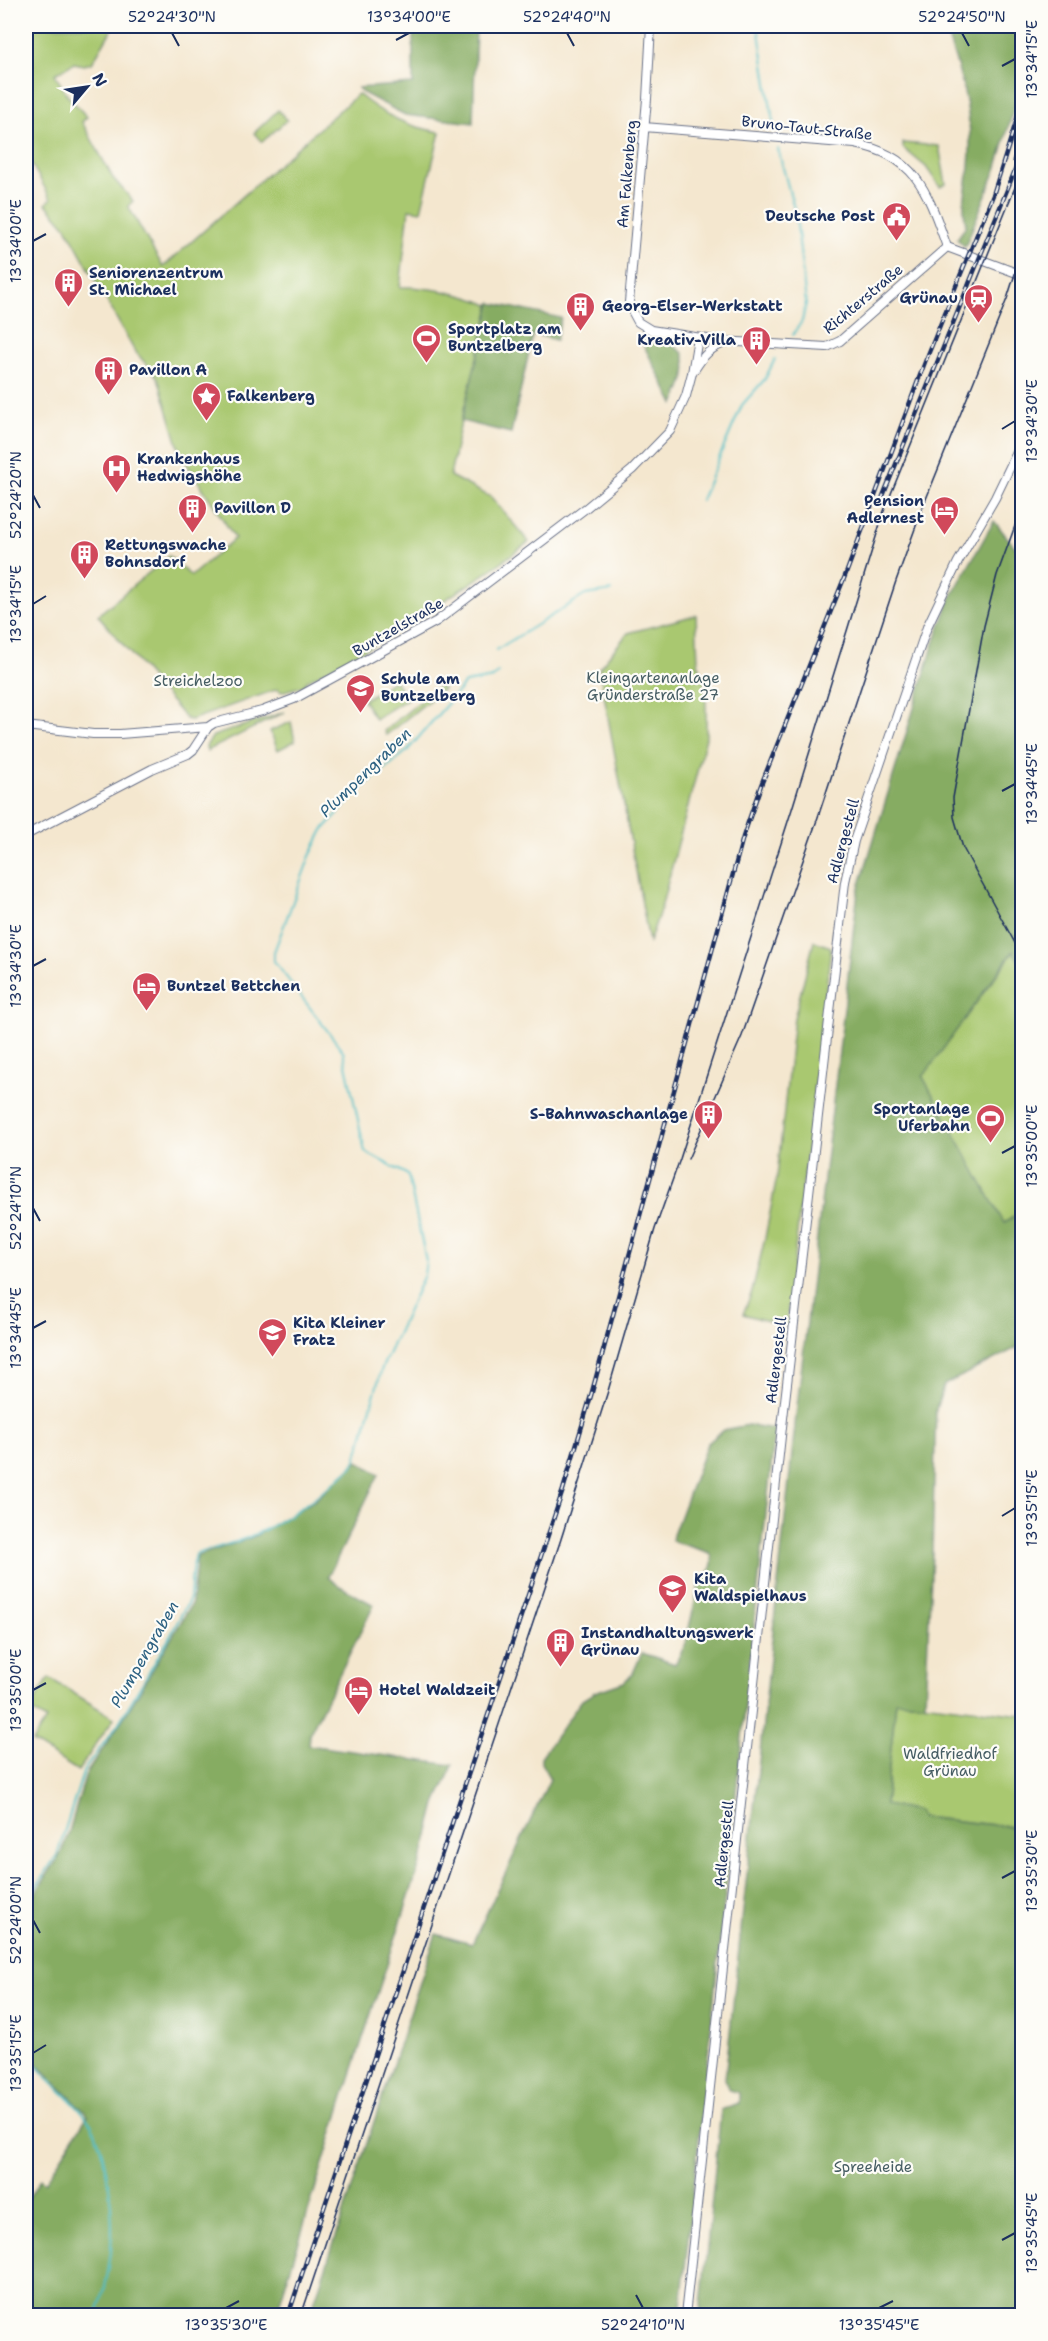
<svg xmlns="http://www.w3.org/2000/svg" width="1048" height="2341" viewBox="0 0 1048 2341" font-family="'Shantell Sans',sans-serif">
  <style>
    .green { fill: #a9c86f; stroke: #627c66; stroke-width: 1.5 }
    .forest { fill: #86ac62; stroke: #506e60; stroke-width: 1.5 }
    .lines { fill: none; stroke-linecap: round; stroke-linejoin: round }
    .stream { stroke: #4ebdc4; stroke-width: 2 }
    .tertiary-casing { stroke: #676f86; stroke-width: 10 }
    .secondary-casing { stroke: #676f86; stroke-width: 10 }
    .tertiary { stroke: #fff; stroke-width: 8 }
    .secondary { stroke: #fff; stroke-width: 8 }
    .tram { stroke: #1b2f5e; stroke-width: 1.5 }
    .rail-casing { stroke: #1b2f5e; stroke-width: 4.5 }
    .rail { stroke: #fdfcf7; stroke-width: 2; stroke-dasharray: 7; stroke-linecap: butt }
    .ticks { fill: none; stroke: #1b2f5e; stroke-width: 2 }
    .labels { text-anchor: middle; stroke-width: 4.5; stroke-linejoin: round; paint-order: stroke }
    .street-label { font-size: 15px; fill: #1b2f5e; stroke: #fdfcf7 }
    .poi-label { font-size: 15px; font-weight: bold; fill: #1b2f5e; stroke: #fdfcf7; text-anchor: start }
    .park-label { font-size: 15px; fill: #465d63; stroke: #fdfcf7 }
    .water-label { font-size: 16px; font-style: italic; fill: #2d6182; stroke: #fdfcf7 }
    .neatline { fill: none; stroke: #1b2f5e; stroke-width: 2 }
    .ticks-label { font-size: 15px; text-anchor: middle; fill: #1b2f5e }
  </style>
  <rect width="100%" height="100%" fill="#fdfcf7"/>
  <filter id="ink" filterUnits="userSpaceOnUse"><feTurbulence type="fractalNoise" baseFrequency=".0167" numOctaves="2"/><feDisplacementMap in="SourceGraphic" scale="12" xChannelSelector="R" yChannelSelector="G"/><feConvolveMatrix kernelMatrix="1 2 1 2 8 2 1 2 1" color-interpolation-filters="sRGB"/></filter>
  <filter id="wash" filterUnits="userSpaceOnUse"><feTurbulence type="fractalNoise" baseFrequency=".008" numOctaves="4" result="noise"/><feDisplacementMap in="SourceGraphic" scale="24" xChannelSelector="R" yChannelSelector="G"/><feGaussianBlur stdDeviation="1.35" result="paint"/><feColorMatrix in="noise" values="0 0 0 0 0 0 0 0 0 0 0 0 0 0 0 0 0 1.4 0 .05"/><feComposite in="paint" operator="in"/></filter>
  <g filter="url(#wash)">
    <rect width="100%" height="100%" fill="#f4e7cf"/>
    <path class="green" d="M26 26H114L92 63 84 65 74 63 55 74 67 95 87 117 82 122 113 178 133 201 128 206 163 267 358 94C383 115 408 127 440 132L421 211 409 209 400 287C425 286 465 294 489 305L491 303 461 421 450 476 491 497 529 542 485 574 383 640 308 680 303 686 281 692 278 689 191 720 186 719 98 615 169 556 191 576 235 538 181 455 158 378 134 350 66 227 46 204 51 199 26 154Z
      M278 110 287 120 262 142 254 133Z
      M903 143 939 146 946 184 940 187 926 167 903 148Z
      M696 615 698 663C708 680 706 718 706 738L661 908 649 942 599 668 628 633Z
      M395 680 407 699 375 719 363 700Z
      M440 685 443 689 386 735 384 731Z
      M285 712 207 751 206 746 213 736Z
      M291 722 295 741 278 750 270 731Z
      M814 941 831 947 786 1326 743 1314 752 1292 765 1238 777 1177 794 1018Z
      M1014 951 1022 966V1211L1004 1224 922 1077Z
      M49 1678 114 1718 78 1771 32 1742 46 1720 29 1710Z
      M896 1700 1022 1715V1828L920 1817 885 1806Z"/>
    <path class="forest" d="M413 26H476L473 123 405 115 361 92 358 88 413 84Z
      M944 26H1022V80L997 167 965 247 957 239 966 226C965 218 963 209 964 202 967 183 970 168 970 147 971 104 958 66 944 26Z
      M491 303 561 318 556 340 533 334 511 433 461 421Z
      M640 338 674 346 683 353C690 371 682 387 674 404Z
      M994 521 1015 547 1022 548V966L1013 951 923 1077 1004 1223 1022 1211V1345L944 1385 936 1409 932 1553 925 1703 896 1701 885 1805 920 1811 921 1817 1022 1828V2315H700L721 2110 739 2103V2093L730 2090 725 2079 797 1406 858 891 932 649 950 599Z
      M748 1425 775 1429 680 2315H310L436 1934 472 1944 550 1779 541 1763V1757L582 1700 595 1692 624 1682 633 1673 642 1653 675 1664 685 1645 700 1581C709 1576 716 1562 710 1553L672 1541 673 1535 707 1444 723 1430Z
      M358 1461 379 1474 328 1577 336 1584 374 1605 309 1735 308 1745 453 1765 436 1804 424 1851 346 2090 276 2315H26V2202L40 2179 45 2183 88 2115 36 2063 26 2049V1908L60 1855 69 1832 86 1774 128 1711 187 1612 192 1602 197 1556 253 1537 315 1500Z"/>
    <g class="lines">
      <path class="stream" d="M758 26 774 128
        M778 149 796 216 806 303 802 321 793 335
        M701 500 742 405 765 379 775 359
        M496 650 585 595 612 591
        M26 1902 57 1855 84 1770 118 1724 168 1640 190 1598 192 1571 196 1554C213 1548 232 1544 249 1537 287 1521 321 1494 352 1467L356 1460 382 1368 424 1275 426 1261 408 1175 365 1152 343 1051 274 961V952L310 856 323 830 360 789 407 751 465 683 493 678 498 673
        M26 2053C42 2077 67 2093 85 2116 95 2128 98 2139 102 2153 116 2206 116 2264 96 2316"/>
    </g>
  </g>
  <g filter="url(#ink)">
    <g class="lines">
      <defs>
        <path id="tertiary" d="M651 26 647 99 629 302 631 309 638 322 651 330 720 341 827 347 840 341 947 247
          M644 127 855 144C917 155 928 194 947 247
          M947 247 1022 275
          M695 369C703 356 710 348 725 343
          M26 726 93 734H120L208 727 214 723 262 711 294 699 437 621 586 508 632 470 670 431 686 396 692 373 698 338
          M26 835 152 769 188 754 193 750 208 727"/>
        <path id="secondary" d="M685 2316 782 1427 845 882 854 841 927 627 958 562 995 498 1022 442"/>
      </defs>
      <use href="#tertiary" class="tertiary-casing"/>
      <use href="#secondary" class="secondary-casing"/>
      <use href="#tertiary" class="tertiary"/>
      <use href="#secondary" class="secondary"/>
      <path class="tram" d="M1022 507 997 575 984 626 953 798 954 817 963 848 1022 956
        M688 1159 742 1036 817 820 896 581 924 504 1007 299 1022 252
        M301 2316 561 1539 608 1391 655 1229 680 1159 792 809 884 511 1022 170"/>
      <defs>
        <path id="rail" d="M1014 160 1022 139
          M881 501 1022 153
          M288 2316 563 1490 592 1392 743 837 761 785 847 571 925 362 993 195 1022 103"/>
      </defs>
      <use href="#rail" class="rail-casing"/>
      <use href="#rail" class="rail"/>
    </g>
  </g>
  <path class="ticks" d="M172 33 179 46M567 33 574 46M962 33 969 46M396 40 409 33M1002 66 1015 59M33 241 46 234M1002 429 1015 421M33 495 40 508M33 604 46 596M1002 791 1015 784M33 966 46 959M1002 1153 1015 1146M33 1208 40 1221M33 1328 46 1321M1002 1516 1015 1508M33 1690 46 1683M1002 1878 1015 1871M33 1920 40 1933M33 2053 46 2045M1002 2240 1015 2233M636 2295 643 2308M226 2308 239 2301M879 2308 893 2301"/>
  <defs>
    <symbol id="civic-pin" viewBox="-11 -11 22 30"><path d="M0 17L-7.5 6A9.5 9.5 0 1 1 7.5 6Z" fill="#d1495b" stroke="#fdfcf7"/><path d="M-.6-6.5H3V-4.5H.6V-3L4-1V1h2V6H-6V1h2V-1L-.6-3ZM-1.2 2.5V6h2.4V2.5Z" fill="#fff"/></symbol>
    <symbol id="building-pin" viewBox="-11 -11 22 30"><path d="M0 17L-7.5 6A9.5 9.5 0 1 1 7.5 6Z" fill="#d1495b" stroke="#fdfcf7"/><path d="M-4-6H4V6H1V3H-1V6H-4ZM-2.5-4.3h1.7v1.8h-1.7ZM.8-4.3h1.7v1.8H.8ZM-2.5-1h1.7V.8h-1.7ZM.8-1h1.7V.8H.8Z" fill="#fff"/></symbol>
    <symbol id="station-pin" viewBox="-11 -11 22 30"><path d="M0 17L-7.5 6A9.5 9.5 0 1 1 7.5 6Z" fill="#d1495b" stroke="#fdfcf7"/><path d="M-3-6H3Q5-6 5-4V2Q5 4 3 4L4.5 6H3L1.5 4h-3L-3 6H-4.5L-3 4Q-5 4-5 2V-4Q-5-6-3-6ZM-3.5-4v3h7v-3ZM-3.5 1v1.5H-2V1ZM2 1v1.5H3.5V1Z" fill="#fff"/></symbol>
    <symbol id="stadium-pin" viewBox="-11 -11 22 30"><path d="M0 17L-7.5 6A9.5 9.5 0 1 1 7.5 6Z" fill="#d1495b" stroke="#fdfcf7"/><path d="M0-5a6.5 5 0 1 0 0 10a6.5 5 0 1 0 0-10ZM-3.5-1.8h7v3.6h-7Z" fill="#fff"/></symbol>
    <symbol id="sight-pin" viewBox="-11 -11 22 30"><path d="M0 17L-7.5 6A9.5 9.5 0 1 1 7.5 6Z" fill="#d1495b" stroke="#fdfcf7"/><path d="M0-6L1.8-2.2L6-1.7L2.9 1.2L3.7 5.4L0 3.3L-3.7 5.4L-2.9 1.2L-6-1.7L-1.8-2.2Z" fill="#fff"/></symbol>
    <symbol id="hospital-pin" viewBox="-11 -11 22 30"><path d="M0 17L-7.5 6A9.5 9.5 0 1 1 7.5 6Z" fill="#d1495b" stroke="#fdfcf7"/><path d="M-5-5h3v3.5h4V-5h3V5h-3V1.5h-4V5h-3Z" fill="#fff"/></symbol>
    <symbol id="hotel-pin" viewBox="-11 -11 22 30"><path d="M0 17L-7.5 6A9.5 9.5 0 1 1 7.5 6Z" fill="#d1495b" stroke="#fdfcf7"/><path d="M-6-4.5h1.5V1H6V5H4.5V3h-9V5H-6ZM-4 0a1.8 1.8 0 1 1 3.6 0ZM.5 0V-2.5h3Q6-2.5 6 0Z" fill="#fff"/></symbol>
    <symbol id="school-pin" viewBox="-11 -11 22 30"><path d="M0 17L-7.5 6A9.5 9.5 0 1 1 7.5 6Z" fill="#d1495b" stroke="#fdfcf7"/><path d="M0-5L7-2L0 1L-7-2ZM-4 1L0 2.5L4 1V4Q0 6-4 4Z" fill="#fff"/></symbol>
  </defs>
  <g fill-rule="evenodd">
    <use href="#civic-pin" x="880" y="200" width="33" height="45"/>
    <use href="#building-pin" x="52" y="266" width="33" height="45"/>
    <use href="#station-pin" x="962" y="282" width="33" height="45"/>
    <use href="#building-pin" x="564" y="290" width="33" height="45"/>
    <use href="#stadium-pin" x="410" y="322" width="33" height="45"/>
    <use href="#building-pin" x="740" y="324" width="33" height="45"/>
    <use href="#building-pin" x="92" y="354" width="33" height="45"/>
    <use href="#sight-pin" x="190" y="380" width="33" height="45"/>
    <use href="#hospital-pin" x="100" y="452" width="33" height="45"/>
    <use href="#building-pin" x="176" y="492" width="33" height="45"/>
    <use href="#hotel-pin" x="928" y="494" width="33" height="45"/>
    <use href="#building-pin" x="68" y="538" width="33" height="45"/>
    <use href="#school-pin" x="344" y="672" width="33" height="45"/>
    <use href="#hotel-pin" x="130" y="970" width="33" height="45"/>
    <use href="#building-pin" x="692" y="1098" width="33" height="45"/>
    <use href="#stadium-pin" x="974" y="1102" width="33" height="45"/>
    <use href="#school-pin" x="256" y="1316" width="33" height="45"/>
    <use href="#school-pin" x="656" y="1572" width="33" height="45"/>
    <use href="#building-pin" x="544" y="1626" width="33" height="45"/>
    <use href="#hotel-pin" x="342" y="1674" width="33" height="45"/>
  </g>
  <g class="labels">
    <g class="street-label">
      <text transform="translate(807 128) rotate(6)" y="5">Bruno-Taut-Straße</text>
      <text transform="translate(627 174) rotate(-85)" y="5">Am Falkenberg</text>
      <text transform="translate(863 299) rotate(-40)" y="5">Richterstraße</text>
      <text transform="translate(398 627) rotate(-30)" y="5">Buntzelstraße</text>
      <text transform="translate(843 841) rotate(-75)" y="5">Adlergestell</text>
      <text transform="translate(776 1360) rotate(-83)" y="5">Adlergestell</text>
      <text transform="translate(724 1844) rotate(-84)" y="5">Adlergestell</text>
    </g>
    <g class="poi-label">
      <text x="875" y="221" text-anchor="end">Deutsche Post</text>
      <text x="89" y="278">Seniorenzentrum<tspan x="89" dy="17">St. Michael</tspan></text>
      <text x="958" y="303" text-anchor="end">Grünau</text>
      <text x="602" y="311">Georg-Elser-Werkstatt</text>
      <text x="448" y="334">Sportplatz am<tspan x="448" dy="17">Buntzelberg</tspan></text>
      <text x="736" y="345" text-anchor="end">Kreativ-Villa</text>
      <text x="129" y="375">Pavillon A</text>
      <text x="227" y="401">Falkenberg</text>
      <text x="137" y="464">Krankenhaus<tspan x="137" dy="17">Hedwigshöhe</tspan></text>
      <text x="924" y="506" text-anchor="end">Pension<tspan x="924" dy="17">Adlernest</tspan></text>
      <text x="214" y="513">Pavillon D</text>
      <text x="105" y="550">Rettungswache<tspan x="105" dy="17">Bohnsdorf</tspan></text>
      <text x="381" y="684">Schule am<tspan x="381" dy="17">Buntzelberg</tspan></text>
      <text x="167" y="991">Buntzel Bettchen</text>
      <text x="970" y="1114" text-anchor="end">Sportanlage<tspan x="970" dy="17">Uferbahn</tspan></text>
      <text x="688" y="1119" text-anchor="end">S-Bahnwaschanlage</text>
      <text x="293" y="1328">Kita Kleiner<tspan x="293" dy="17">Fratz</tspan></text>
      <text x="694" y="1584">Kita<tspan x="694" dy="17">Waldspielhaus</tspan></text>
      <text x="581" y="1638">Instandhaltungswerk<tspan x="581" dy="17">Grünau</tspan></text>
      <text x="379" y="1695">Hotel Waldzeit</text>
    </g>
    <g class="park-label">
      <text x="653" y="683">Kleingartenanlage<tspan x="653" dy="17">Gründerstraße 27</tspan></text>
      <text x="198" y="686">Streichelzoo</text>
      <text x="950" y="1759">Waldfriedhof<tspan x="950" dy="17">Grünau</tspan></text>
      <text x="873" y="2172">Spreeheide</text>
    </g>
    <g class="water-label">
      <text transform="translate(365 772) rotate(-44)" y="6">Plumpengraben</text>
      <text transform="translate(144 1654) rotate(-60)" y="6">Plumpengraben</text>
    </g>
  </g>
  <rect width="1048" height="2341" fill="none" stroke="#fdfcf7" stroke-width="66"/>
  <g transform="translate(87 87) rotate(61)" stroke="#fdfcf7" stroke-width="4.5" paint-order="stroke">
  <path d="M0-4.5L10 22L0 15L-10 22Z" fill="#1b2f5e"/>
  <text y="-9" font-size="16" font-weight="bold" text-anchor="middle" fill="#1b2f5e">N</text>
  </g>
  <rect x="33" y="33" width="982" height="2275" class="neatline"/>
  <g class="ticks-label">
    <text x="172" y="22">52°24'30"N</text>
    <text x="409" y="22">13°34'00"E</text>
    <text x="567" y="22">52°24'40"N</text>
    <text x="962" y="22">52°24'50"N</text>
    <text transform="translate(1032 59) rotate(-90)" y="5">13°34'15"E</text>
    <text transform="translate(16 241) rotate(-90)" y="5">13°34'00"E</text>
    <text transform="translate(1032 421) rotate(-90)" y="5">13°34'30"E</text>
    <text transform="translate(16 495) rotate(-90)" y="5">52°24'20"N</text>
    <text transform="translate(16 604) rotate(-90)" y="5">13°34'15"E</text>
    <text transform="translate(1032 784) rotate(-90)" y="5">13°34'45"E</text>
    <text transform="translate(16 966) rotate(-90)" y="5">13°34'30"E</text>
    <text transform="translate(1032 1146) rotate(-90)" y="5">13°35'00"E</text>
    <text transform="translate(16 1208) rotate(-90)" y="5">52°24'10"N</text>
    <text transform="translate(16 1328) rotate(-90)" y="5">13°34'45"E</text>
    <text transform="translate(1032 1508) rotate(-90)" y="5">13°35'15"E</text>
    <text transform="translate(16 1690) rotate(-90)" y="5">13°35'00"E</text>
    <text transform="translate(1032 1871) rotate(-90)" y="5">13°35'30"E</text>
    <text transform="translate(16 1920) rotate(-90)" y="5">52°24'00"N</text>
    <text transform="translate(16 2053) rotate(-90)" y="5">13°35'15"E</text>
    <text transform="translate(1032 2233) rotate(-90)" y="5">13°35'45"E</text>
    <text x="226" y="2330">13°35'30"E</text>
    <text x="643" y="2330">52°24'10"N</text>
    <text x="879" y="2330">13°35'45"E</text>
  </g>
</svg>
